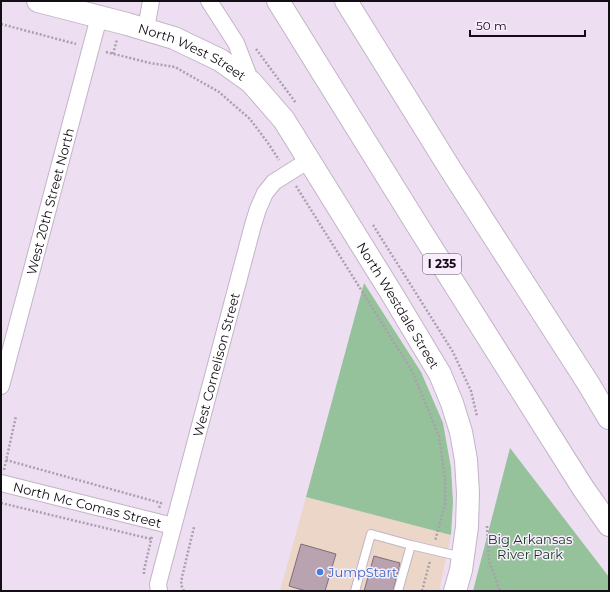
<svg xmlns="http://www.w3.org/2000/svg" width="610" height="592" viewBox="0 0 610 592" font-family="Montserrat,sans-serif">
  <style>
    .commercial { fill: #ebd6c8 }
    .green { fill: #95c19b }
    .building { fill: #b9a3b0; stroke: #816d79 }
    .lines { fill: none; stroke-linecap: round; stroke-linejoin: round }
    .lane-casing { stroke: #c2b4c7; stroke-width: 10 }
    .street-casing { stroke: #c2b4c7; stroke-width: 18 }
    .secondary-casing { stroke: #c2b4c7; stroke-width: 24 }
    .highway-casing { stroke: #c2b4c7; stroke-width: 24 }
    .path { stroke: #ab9faf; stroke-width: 2.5; stroke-dasharray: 2 2; stroke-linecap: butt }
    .lane { stroke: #fff; stroke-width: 8 }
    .street { stroke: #fff; stroke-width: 16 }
    .secondary { stroke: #fff; stroke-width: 22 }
    .highway { stroke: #fff; stroke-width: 22 }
    .shop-dot { fill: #3f7fe0; stroke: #f9edfd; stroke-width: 1.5 }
    .labels { text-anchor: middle; stroke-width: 3; stroke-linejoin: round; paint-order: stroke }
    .shield { fill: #f9edfd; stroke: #58515b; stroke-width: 1 }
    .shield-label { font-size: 12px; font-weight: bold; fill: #130e15 }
    .street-label { font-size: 13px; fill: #130e15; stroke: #f9edfd }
    .park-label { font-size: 13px; fill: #0d3b1a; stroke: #f9edfd }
    .shop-label { font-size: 13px; fill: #366cbe; stroke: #f9edfd; text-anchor: start }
  </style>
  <rect width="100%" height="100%" fill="#eddef2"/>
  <path class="commercial" d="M306 497 451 535 439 591H280Z"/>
  <path class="green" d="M364 283 421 372 443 423 451 468 453 502 451 535 306 497Z
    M510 448 609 577V591H473Z"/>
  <path class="building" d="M301 544 336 554 325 591H306L289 586Z
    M374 556 400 563 393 591H364Z"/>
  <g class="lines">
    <defs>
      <path id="lane" d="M355 591 371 534 411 545
        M398 591 411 545 462 557"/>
      <g id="street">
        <path d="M209 1 236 43 251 82"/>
        <path d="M146 29 151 1"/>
        <path id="s1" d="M1 386 99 17"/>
        <path id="s2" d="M1 483 173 526"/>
        <path id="s3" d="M159 591 158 584 253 225 258 209 265 193 274 182 309 160"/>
      </g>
      <g id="secondary">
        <path id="s4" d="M38 1 127 24 174 38 220 60 251 82 284 120 392 294 440 374 452 403 461 432 466 460 468 493 467 527 461 570 455 591"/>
      </g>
      <path id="highway" d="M278 1 419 228 583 488 609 525
        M346 1 449 167 588 383 609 418"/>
    </defs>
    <use href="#lane" class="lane-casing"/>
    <use href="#street" class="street-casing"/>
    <use href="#secondary" class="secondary-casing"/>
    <use href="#highway" class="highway-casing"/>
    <path class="path" d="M1 24 76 44
      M256 49 296 103
      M106 52 150 63 175 67 219 92 250 119 268 143 279 160
      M113 54 117 39
      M296 186 412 371 439 436 445 479V504L435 541
      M373 225 453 352 471 391 477 416
      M6 460 161 503 159 508
      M4 470 16 416
      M1 503 151 539
      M487 526 489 561 500 591
      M144 574V570L152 536
      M184 591 181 585 182 577 194 527
      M422 591 430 561"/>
    <use href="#lane" class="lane"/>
    <use href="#street" class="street"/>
    <use href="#secondary" class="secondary"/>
    <use href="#highway" class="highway"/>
  </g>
  <circle class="shop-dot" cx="320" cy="572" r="4"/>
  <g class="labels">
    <rect class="shield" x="423" y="254" width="38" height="20" rx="3"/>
    <g class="shield-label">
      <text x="442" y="268">I 235</text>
    </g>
    <g class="street-label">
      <text dy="5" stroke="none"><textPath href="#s4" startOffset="163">North West Street</textPath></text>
      <text dy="5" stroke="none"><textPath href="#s1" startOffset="191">West 20th Street North</textPath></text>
      <text dy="5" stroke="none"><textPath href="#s4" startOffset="498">North Westdale Street</textPath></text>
      <text dy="5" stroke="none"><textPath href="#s3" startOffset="234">West Cornelison Street</textPath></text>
      <text dy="5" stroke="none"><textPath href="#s2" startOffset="89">North Mc Comas Street</textPath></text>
    </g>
    <g class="park-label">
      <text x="530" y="544">Big Arkansas<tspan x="530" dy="15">River Park</tspan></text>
    </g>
    <g class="shop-label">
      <text x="328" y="577">JumpStart</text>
    </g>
  </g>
  <rect width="610" height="592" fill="none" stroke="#130e15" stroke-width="4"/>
  <path d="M470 30v6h115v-6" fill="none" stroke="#130e15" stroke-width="2"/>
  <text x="476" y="30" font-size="12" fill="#130e15" stroke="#f9edfd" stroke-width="3" paint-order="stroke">50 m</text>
</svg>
